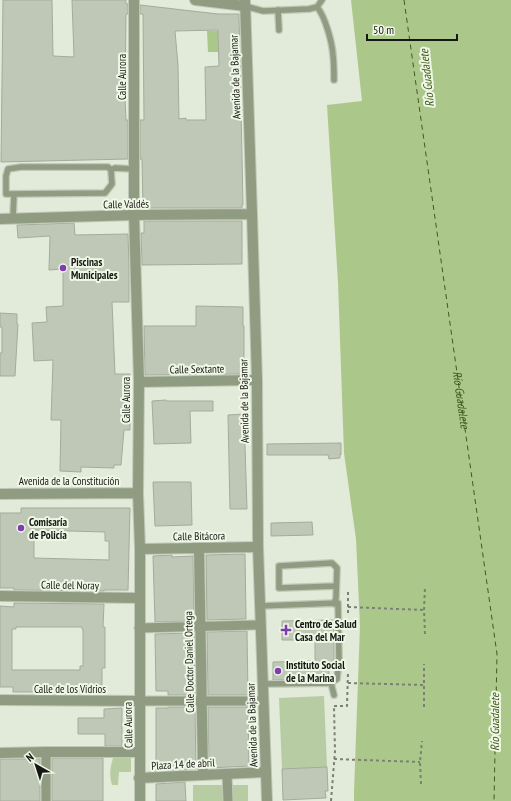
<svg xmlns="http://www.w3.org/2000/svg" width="511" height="801" viewBox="0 0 511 801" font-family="'PT Sans Narrow',sans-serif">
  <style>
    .green { fill: #b8cca3 }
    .water { fill: #abc88a }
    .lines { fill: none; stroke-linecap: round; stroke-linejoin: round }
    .ferry { stroke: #425b1b; stroke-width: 1; stroke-dasharray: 5 4; stroke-linecap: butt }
    .building { fill: #bfc8b7; stroke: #a3ab9b; fill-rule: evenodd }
    .service-casing { stroke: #c1c8b9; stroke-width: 8 }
    .pedestrian-casing { stroke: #c1c8b9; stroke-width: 11 }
    .minor-casing { stroke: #c1c8b9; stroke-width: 12 }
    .tertiary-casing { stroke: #c1c8b9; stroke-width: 12 }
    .path { stroke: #7b8075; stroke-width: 2; stroke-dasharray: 3 3; stroke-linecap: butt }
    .service { stroke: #8f9c82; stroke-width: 5.5 }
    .pedestrian { stroke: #8f9c82; stroke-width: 9 }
    .minor { stroke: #8f9c82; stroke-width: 10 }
    .tertiary { stroke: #8f9c82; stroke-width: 10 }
    .poi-dot { fill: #803caf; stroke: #eff7e6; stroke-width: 1.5 }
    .labels { text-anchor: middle; stroke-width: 4; stroke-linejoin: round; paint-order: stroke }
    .street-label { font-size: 11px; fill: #151712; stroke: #eff7e6 }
    .poi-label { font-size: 11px; font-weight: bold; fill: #151712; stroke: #eff7e6; text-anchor: start }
    .water-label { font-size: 12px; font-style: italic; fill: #425b1b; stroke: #eff7e6 }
  </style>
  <rect width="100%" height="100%" fill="#e2ead9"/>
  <path class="green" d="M324 696 327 767 282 769 279 698Z
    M113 758H131V772H119L118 785H112C109 774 110 769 113 758Z
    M193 785H248V801H193Z"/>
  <path class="water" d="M351 0H511V801H354V792L360 626 356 539 344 453 338 282 327 105 362 101Z
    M207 31H218V52H208Z"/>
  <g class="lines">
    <path class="ferry" id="s1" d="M404 0 497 654 494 801"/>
  </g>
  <path class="building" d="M3 0H52L53 56 74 57 72 0H126V4H128V14H126L125 98 126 120H128V159L1 162Z
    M140 5 218 14H239L243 205H242V208H144V206H143L142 159H140V120H144L143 14H140ZM218 30 219 66 205 67 206 120H186V118L179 119 178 65 175 31Z
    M144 221H242V264L142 265 141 233H144Z
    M74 223 75 235 128 234 129 266V302H112L115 374H130V430H124L121 465H114V468L81 467V472L60 471 61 420H51L53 360 34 361 32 323 47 322 46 307 63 306V269L49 270 50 236 18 238 17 225Z
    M196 306 243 307V326H244V374L145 375 144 326H196Z
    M0 313 17 314V324H18L15 376H0V353H2V327H0Z
    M166 400V401H213V411H190L191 443 154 444 152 401Z
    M244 414 247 509H230L228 415Z
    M341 443V455L340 454V458L329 459 328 455H267V444Z
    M153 482H191L192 525 155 526Z
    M21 508H130L128 590H104V591L14 590V588H0V513H21ZM34 530 105 532V541H109V560L34 558Z
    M312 522 313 535 271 536V523Z
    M245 554 246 619 207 620 206 555Z
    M172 555V557L193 556 194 621 155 622 153 556Z
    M14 603 104 604 103 627H105V668H102V691L80 690V692H13V687H0V606L14 607ZM16 627H82V629H83V666H80V670H12V629H16Z
    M334 620V662H329V679L273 680V662L315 661V640H282V621Z
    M247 631 248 695H208L207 632Z
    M194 633 195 695H168V691H156L155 634Z
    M168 707H195L196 769 156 771V708H168Z
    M208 707H248L249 766 209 768Z
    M122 708V746H105V734H78V718H104V709Z
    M52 758H103V801H52Z
    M0 759H40V801H0Z
    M327 767 328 791H325L326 798 283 800 282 769Z
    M185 782 186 801H156V784Z"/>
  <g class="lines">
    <defs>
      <path id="service" d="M245 6 263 11 309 9 317 7 322 0
        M317 7C325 16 332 42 333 55 334 63 334 72 334 80
        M278 10 279 30
        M21 167H108L111 170 112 184 105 193 6 194V176L8 169Z
        M111 170 115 168 134 169
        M13 218 14 194
        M334 604 336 598 337 568 332 563 279 566V588L336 586
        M260 606 338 603 339 659 337 679 331 683 263 684
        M331 683 334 695"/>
      <path id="pedestrian" d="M139 628 260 625
        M140 701H263
        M227 774 228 801
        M46 801V752"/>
      <path id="minor" d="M139 382 257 380
        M199 548 203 775
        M140 549 258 547
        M0 596 139 598
        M0 700 140 701
        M0 753 46 752H140
        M139 778 266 772"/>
      <path id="tertiary" d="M134 0V215L139 382 138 493 140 549V801
        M195 0 245 6
        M245 0 252 214 257 380 258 547 267 801
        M0 219 134 215 252 214
        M0 494 138 493"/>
    </defs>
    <use href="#service" class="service-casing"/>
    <use href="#pedestrian" class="pedestrian-casing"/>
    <use href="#minor" class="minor-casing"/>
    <use href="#tertiary" class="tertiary-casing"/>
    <path class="path" d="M348 607 424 610
      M348 613V592
      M425 634 424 610 425 587
      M348 683 424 685
      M334 706H347L348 672
      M424 707V664
      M334 759 420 762
      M421 784 420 762 422 741
      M331 801 335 751 334 706"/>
    <use href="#service" class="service"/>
    <use href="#pedestrian" class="pedestrian"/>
    <use href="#minor" class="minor"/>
    <use href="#tertiary" class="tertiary"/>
  </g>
  <g class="poi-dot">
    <circle cx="63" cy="268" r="4"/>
    <circle cx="21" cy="528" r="4"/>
    <path d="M284 624h4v4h4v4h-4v4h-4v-4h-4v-4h4z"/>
    <circle cx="278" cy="671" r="4"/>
  </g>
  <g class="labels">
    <g class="street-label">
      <text transform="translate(122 77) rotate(-90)" y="4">Calle Aurora</text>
      <text transform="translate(235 77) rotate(-92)" y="4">Avenida de la Bajamar</text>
      <text transform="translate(126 204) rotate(-1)" y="4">Calle Valdés</text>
      <text transform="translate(197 369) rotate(-1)" y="4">Calle Sextante</text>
      <text transform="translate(126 400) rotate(-90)" y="4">Calle Aurora</text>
      <text transform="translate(244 401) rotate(-91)" y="4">Avenida de la Bajamar</text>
      <text x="69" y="485">Avenida de la Constitución</text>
      <text transform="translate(199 536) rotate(-1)" y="4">Calle Bitácora</text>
      <text transform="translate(70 585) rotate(1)" y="4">Calle del Noray</text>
      <text transform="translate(189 662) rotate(-91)" y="4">Calle Doctor Daniel Ortega</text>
      <text x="70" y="693">Calle de los Vidrios</text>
      <text transform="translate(128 725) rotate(-91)" y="4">Calle Aurora</text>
      <text transform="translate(252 725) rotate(-92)" y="4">Avenida de la Bajamar</text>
      <text transform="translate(183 764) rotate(-3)" y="4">Plaza 14 de abril</text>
    </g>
    <g class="poi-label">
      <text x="71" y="266">Piscinas<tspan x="71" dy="13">Municipales</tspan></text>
      <text x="29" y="526">Comisaría<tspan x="29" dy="13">de Policía</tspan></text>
      <text x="295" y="628">Centro de Salud<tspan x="295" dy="13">Casa del Mar</tspan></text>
      <text x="286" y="669">Instituto Social<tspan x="286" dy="13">de la Marina</tspan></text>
    </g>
    <g class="water-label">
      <text transform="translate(427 78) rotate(-96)" y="4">Río Guadalete</text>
      <text dy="4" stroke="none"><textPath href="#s1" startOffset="404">Río Guadalete</textPath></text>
      <text transform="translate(495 722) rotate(-90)" y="4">Río Guadalete</text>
    </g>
  </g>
  <g transform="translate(36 765) rotate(321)" stroke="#eff7e6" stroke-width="3" paint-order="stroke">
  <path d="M0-3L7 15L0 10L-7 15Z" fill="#151712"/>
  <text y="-6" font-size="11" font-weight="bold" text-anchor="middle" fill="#151712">N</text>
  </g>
  <path d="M367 34v6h90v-6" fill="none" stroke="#151712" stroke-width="2"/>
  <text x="373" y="34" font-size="12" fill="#151712" stroke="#eff7e6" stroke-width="3" paint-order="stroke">50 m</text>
</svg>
